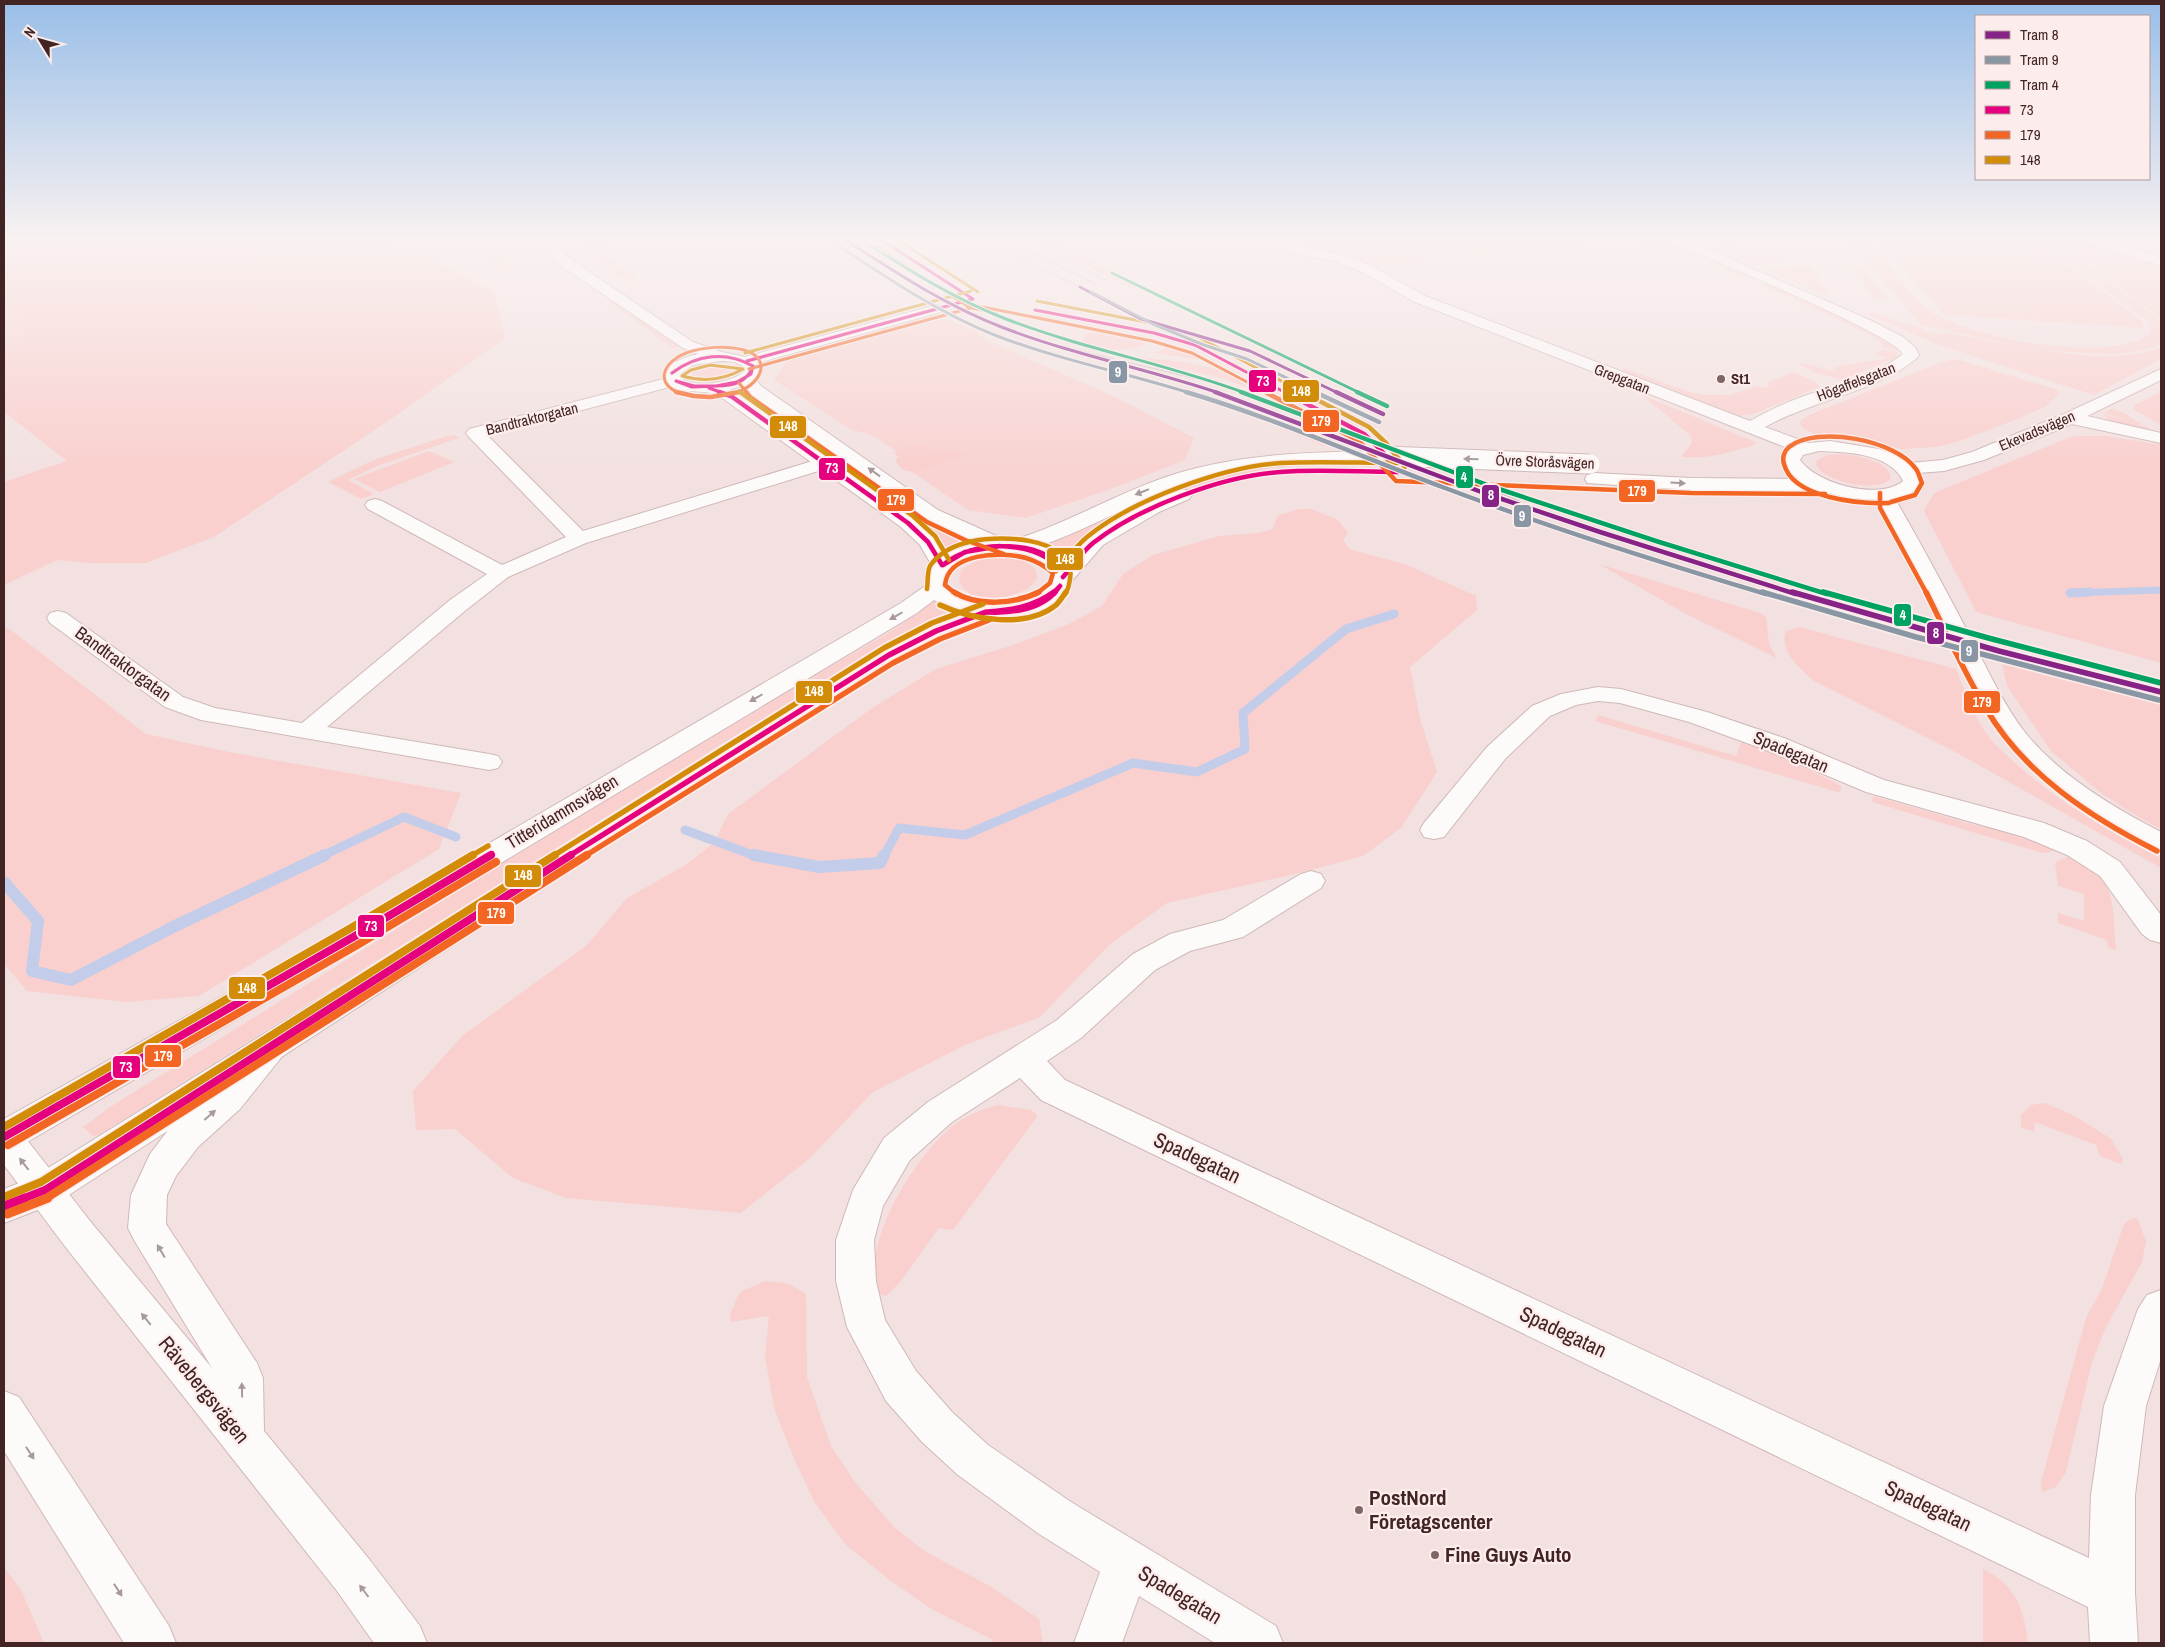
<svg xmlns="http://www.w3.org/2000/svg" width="2165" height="1647" viewBox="0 0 2165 1647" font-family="'Archivo Narrow',sans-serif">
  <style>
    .built { fill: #f8d3d1 }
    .green { fill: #f9d0ce }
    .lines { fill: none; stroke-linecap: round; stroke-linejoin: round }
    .stream-far2 { stroke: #c3cde9; stroke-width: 7 }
    .stream-far1 { stroke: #c3cde9; stroke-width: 9 }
    .stream { stroke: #c3cde9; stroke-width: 12 }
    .street-casing { stroke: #cfb9b8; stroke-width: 2 }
    .secondary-casing { stroke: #cfb9b8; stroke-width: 2 }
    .highway-casing { stroke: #cfb9b8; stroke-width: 2 }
    .street { fill: #fdfafa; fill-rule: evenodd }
    .secondary { fill: #fdfafa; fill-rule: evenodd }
    .highway { fill: #fdfafa; fill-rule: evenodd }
    .tram { stroke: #c3bdbd; stroke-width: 1 }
    .street-bridge-casing { stroke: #cfb9b8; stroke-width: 21; stroke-linecap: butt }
    .street-bridge { stroke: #fdfafa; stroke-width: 19 }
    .bus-1-far4-casing { stroke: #fceceb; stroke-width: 5 }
    .bus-1-far3-casing { stroke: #fceceb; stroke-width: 7 }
    .bus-1-far2-casing { stroke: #fceceb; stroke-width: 9 }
    .bus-1-far1-casing { stroke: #fceceb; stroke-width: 11 }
    .bus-1-casing { stroke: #fceceb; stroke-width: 13 }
    .bus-2-far4-casing { stroke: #fceceb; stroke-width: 5 }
    .bus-2-far3-casing { stroke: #fceceb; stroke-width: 7 }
    .bus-2-far2-casing { stroke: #fceceb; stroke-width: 9 }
    .bus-2-far1-casing { stroke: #fceceb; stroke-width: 11 }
    .bus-2-casing { stroke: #fceceb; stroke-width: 13 }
    .bus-3-far3-casing { stroke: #fceceb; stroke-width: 5 }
    .bus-3-far2-casing { stroke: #fceceb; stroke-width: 7 }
    .bus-3-far1-casing { stroke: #fceceb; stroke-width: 9 }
    .bus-3-casing { stroke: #fceceb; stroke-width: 11 }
    .bus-1-far4 { stroke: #e5007d; stroke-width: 3 }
    .bus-1-far3 { stroke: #e5007d; stroke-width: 4.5 }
    .bus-1-far2 { stroke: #e5007d; stroke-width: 5.5 }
    .bus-1-far1 { stroke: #e5007d; stroke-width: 8 }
    .bus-1 { stroke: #e5007d; stroke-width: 9 }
    .bus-2-far4 { stroke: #f26522; stroke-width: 3 }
    .bus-2-far3 { stroke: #f26522; stroke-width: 4.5 }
    .bus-2-far2 { stroke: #f26522; stroke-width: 5.5 }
    .bus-2-far1 { stroke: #f26522; stroke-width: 8 }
    .bus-2 { stroke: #f26522; stroke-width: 9 }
    .bus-3-far3 { stroke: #d38c07; stroke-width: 3 }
    .bus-3-far2 { stroke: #d38c07; stroke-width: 4.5 }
    .bus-3-far1 { stroke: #d38c07; stroke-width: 5.5 }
    .bus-3 { stroke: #d38c07; stroke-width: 8 }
    .tram-1-far2-casing { stroke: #fceceb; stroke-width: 5 }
    .tram-1-far1-casing { stroke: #fceceb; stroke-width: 7 }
    .tram-1-casing { stroke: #fceceb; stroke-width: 9 }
    .tram-2-far2-casing { stroke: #fceceb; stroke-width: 5 }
    .tram-2-far1-casing { stroke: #fceceb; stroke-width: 7 }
    .tram-2-casing { stroke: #fceceb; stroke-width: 9 }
    .tram-3-far2-casing { stroke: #fceceb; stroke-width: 5 }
    .tram-3-far1-casing { stroke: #fceceb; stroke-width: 7 }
    .tram-3-casing { stroke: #fceceb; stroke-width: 9 }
    .tram-1-far2 { stroke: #872387; stroke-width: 3 }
    .tram-1-far1 { stroke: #872387; stroke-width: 4.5 }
    .tram-1 { stroke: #872387; stroke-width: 5.5 }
    .tram-2-far2 { stroke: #8996a3; stroke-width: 3 }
    .tram-2-far1 { stroke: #8996a3; stroke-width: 4.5 }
    .tram-2 { stroke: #8996a3; stroke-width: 5.5 }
    .tram-3-far2 { stroke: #00a261; stroke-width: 3 }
    .tram-3-far1 { stroke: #00a261; stroke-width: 4.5 }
    .tram-3 { stroke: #00a261; stroke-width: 5.5 }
    .oneway { fill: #a89a99 }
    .poi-dot { fill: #7f6665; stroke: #fceceb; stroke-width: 2 }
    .labels { text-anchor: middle; stroke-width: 4.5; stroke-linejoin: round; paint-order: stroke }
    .far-street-label { font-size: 15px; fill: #412423; stroke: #fceceb }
    .far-poi-label { font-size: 15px; font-weight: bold; fill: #412423; stroke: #fceceb; text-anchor: start }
    .street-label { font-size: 18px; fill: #412423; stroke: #fceceb }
    .near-street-label { font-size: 21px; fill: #412423; stroke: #fceceb }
    .near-poi-label { font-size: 21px; font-weight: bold; fill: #412423; stroke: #fceceb; text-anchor: start }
    .line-badge { stroke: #fceceb; stroke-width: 2 }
    .badge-label { font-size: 14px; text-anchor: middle; font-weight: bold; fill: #fff }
  </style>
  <rect width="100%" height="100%" fill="#f2e1e0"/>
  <path class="built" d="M1282 239H1647L1369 267 1311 251Z
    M4 311 27 323 18 342 4 346Z
    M933 314 973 330 986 340 1122 400 1194 438 1185 460 1108 490 1026 518 968 510 908 469 899 453 874 436 850 429 774 380 789 358Z"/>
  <path class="green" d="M4 239H374L422 254 495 292 505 338 394 417 214 537 146 563H90L57 560 4 585V482L67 461 4 412V346L18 342 27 323 4 311Z
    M579 239H608L604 241 605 246 603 247 585 250 580 247 586 246V244L580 245Z
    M1032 239H1047L1143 286 1131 288Z
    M1299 239H1408L1474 252 1370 264 1345 256 1313 250 1321 248 1310 243 1301 245 1298 243 1305 242Z
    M1509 239H1601L1498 250 1476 248 1471 243Z
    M1847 239H1869C1884 257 1912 299 1930 311 1972 339 2108 364 2150 334V325L2147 321 2039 239H2053L2161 321V345L2134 352 2112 354 2049 351C2083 356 2128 361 2161 347V359L2094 395 1939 345 1867 314 1877 313 1899 322 1923 328 1922 331 1941 334 1943 332 2016 345 1921 325Z
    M1876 239H2037L2143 322 2144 328 1945 315Z
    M2057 239H2077L2161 265V319Z
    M1655 244 1686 247 1681 250 1663 248 1553 260 1537 259Z
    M793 245 798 247 743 259 734 254Z
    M1725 245C1739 246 1778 251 1787 261L1755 265 1714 246Z
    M1689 249 1753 276H1738L1689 252Z
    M470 252H504L501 256 512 269H502Z
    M587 254 607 257 637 277 628 282Z
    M1811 264 1827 293H1818L1765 269Z
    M1848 266 1863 268 1890 300 1875 299Z
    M1758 283 1769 284C1789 293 1893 335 1898 350L1883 348 1882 344 1872 336Z
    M612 299 680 346 672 348 608 301Z
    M1108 331 1138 336 1146 340 1145 344C1125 354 1102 348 1081 342L1087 338 1082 337 1089 332 1098 333Z
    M1168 344 1218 362 1155 353 1165 348Z
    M1882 350 1898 352 1896 358 1842 380 1816 373 1799 364 1802 363 1830 370H1837L1833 367 1888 358 1875 354Z
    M1137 357 1184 362 1233 373 1290 402 1221 378 1135 358Z
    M1956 359 2058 390 2059 394 2045 407 2020 418 1960 441 1937 447 1901 449 1815 434 1804 429 1800 424 1801 420 1809 415 1942 362Z
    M714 363 728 365 734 370C727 381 702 383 692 374V371L702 366Z
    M1624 368 1689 392 1706 395H1729L1758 386 1763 388 1770 386 1766 383 1794 372 1815 382 1820 387 1753 414 1738 416 1730 415 1623 373Z
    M1174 384 1230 403 1335 446H1324Z
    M2161 392V425L2133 409 2135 405Z
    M752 395 941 526 971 542 942 551 813 449 742 397Z
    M1642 395 1753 441 1756 443 1754 445C1729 453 1708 459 1682 457 1685 448 1696 446 1690 435Z
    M2111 409 2122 412 2141 424H2138L2150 428 2149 432 2116 424 2102 414 2126 420 2104 413Z
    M455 435 459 438 377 466 348 480 374 494 361 499 328 482 376 459 447 436Z
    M2073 436H2106L2161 445V663L1976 612 1924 511 1934 493Z
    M920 444C938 453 954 447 968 454 957 458 918 474 907 471 903 470 898 465 895 461L898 457 894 452Z
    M429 451 454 462 380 492 354 479Z
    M1842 454C1857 456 1889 460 1891 478 1879 494 1824 482 1816 465L1817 460 1828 455Z
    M1304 463 1306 465 1269 468 1179 491 1069 560 1039 545 1186 481 1244 468Z
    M1298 509H1312L1338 520 1348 533 1343 540 1349 549 1407 565 1476 596 1477 610 1410 667 1420 718 1437 772 1401 828 1363 856 1295 874 1167 903 1109 945 1040 1017 965 1045 873 1092 809 1159 741 1213 566 1198 513 1178 455 1129 416 1130 413 1091 462 1036 587 945 627 898 684 866 714 843 728 814 872 708 936 669 1013 645 1069 624 1102 606 1123 574 1153 555 1219 536 1258 533 1273 529 1277 516Z
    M992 557C1005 556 1019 557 1030 565 1063 588 970 618 959 580L961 570 976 561Z
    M1599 564 1760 613 1766 617 1769 644 1777 658 1688 615Z
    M934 601 954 613 904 636 736 735 99 1135 93 1136 83 1127 110 1107 622 789 893 630Z
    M4 626 15 633 146 734 229 752 461 793 439 849 199 996 126 1002 27 991 4 964Z
    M1799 627 1956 669C1966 694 1975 720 1992 741 1998 748 2007 755 2014 762 2058 802 2108 831 2161 858V868L1961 755 1814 681C1801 669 1778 651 1786 631Z
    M2001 659 2161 702V829L2137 816 2101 793 2051 751 2007 686Z
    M1598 715 1736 756 1741 742 1773 753 1832 781 1841 786V793L1595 721Z
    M1873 796 1975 825 2010 831 2059 848 2047 853 2039 852 1872 802Z
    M2071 855C2082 863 2098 871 2105 883 2115 898 2114 932 2116 950L2108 947 2107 940 2058 923V913L2084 921V894L2058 886 2055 863Z
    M2045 1103 2073 1115 2102 1133 2111 1139 2123 1159 2121 1164 2100 1156 2096 1145 2035 1122 2034 1132 2021 1127V1115L2031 1105Z
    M998 1105 1031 1110 1036 1114 1037 1117 953 1230 939 1228 901 1281 886 1296 879 1294C858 1249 913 1160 947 1131 963 1117 977 1110 998 1105Z
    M2137 1218 2146 1241 2142 1262 2105 1329 2092 1362 2066 1472 2056 1487 2042 1492 2041 1482 2086 1318 2102 1288 2124 1224 2130 1219Z
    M765 1281 787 1283 806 1294 807 1377 831 1446 855 1482 894 1527 926 1552 990 1586 1039 1619 1043 1643H992L993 1640 933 1610 891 1581 846 1545 815 1503 795 1461 774 1408 765 1357 769 1316 731 1322 730 1314 740 1292Z
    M4 1567 21 1590 44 1643H4Z
    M1983 1569C2016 1585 2024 1609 2028 1643H1983Z"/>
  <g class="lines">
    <path class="stream-far2" d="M2070 593 2161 590"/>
    <path class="stream-far1" d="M2070 593 2090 592
      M685 830 750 854 760 856
      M322 856 404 817 456 837
      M884 856 899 828 965 835 1133 763 1197 772 1245 749 1243 713 1346 629 1394 614"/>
    <path class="stream" d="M754 855 819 867 880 863 884 855
      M4 882 38 921 32 971 71 980 173 927 325 855"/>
    <defs>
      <path id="street" d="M1270 239H1286L1309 249 1339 254 1368 264 1425 296 1750 421C1768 411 1787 402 1807 395 1840 384 1875 376 1903 354 1893 334 1706 257 1673 243L1671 240 1685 239 1872 321 1903 337 1915 347 1919 355 1917 358C1874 393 1813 400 1765 427L1808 443 1830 441 1879 449 1893 454 1909 463 1943 460 1972 452 2064 414 2161 369V380L2087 416 2161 433V443L2072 424 1984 460 1944 471 1918 473 1922 482 1910 494 1898 498V504C1924 549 1948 594 1972 640 1989 672 2004 706 2027 735 2061 776 2114 808 2161 832V852C2140 847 2119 833 2101 822 2067 801 2036 777 2010 747 1985 717 1969 680 1952 645 1928 598 1904 550 1878 504L1879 500 1849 498 1821 491 1691 490 1587 483 1585 479 1587 475 1594 473 1691 478 1798 479 1792 474 1782 460 1790 449 1415 302 1358 270 1331 260 1301 255 1272 242ZM1819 451C1846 452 1890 453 1903 481 1879 501 1817 484 1800 460L1803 455Z
        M2085 239H2103L2161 258V266L2087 242Z
        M936 305 941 306 943 309 941 312 747 366 741 364 739 361 741 358Z
        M675 376 681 378 683 381 681 384 487 435 583 531 819 459 825 457 831 459 834 463 831 467 586 543 508 577 466 610 327 727 489 754 498 756 502 762 498 768 489 770 201 720 165 707 50 623 47 618 50 613 58 611 66 613 183 697 215 708 302 723 450 600 487 574 368 509 365 505 368 501 375 499 382 501 502 565 566 537 469 437 466 433 469 429Z
        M1386 451 1392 452 1395 456 1392 460C1369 466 1341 463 1317 463 1266 465 1215 471 1168 489 1134 502 1037 558 1006 550L1003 546 1006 542C1065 526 1117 492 1175 474 1243 453 1315 452 1386 451Z
        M1182 489 1189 491 1192 495 1189 499 1159 512 1103 545 1071 582 1063 583 1055 582 1052 577 1055 572 1089 537 1145 504Z
        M1598 687 1621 689 1707 712 1784 738 1884 780 2044 823 2087 841 2120 862 2161 915V943L2150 940 2142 934 2100 876 2067 855 2024 837 1866 792 1766 750 1689 722 1620 703 1598 701 1576 705 1550 716 1505 759 1444 837 1434 839 1424 837 1420 830 1424 823 1487 747 1532 706 1561 694Z
        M1311 871 1321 874 1325 881 1321 888 1243 937 1190 951 1155 970 1081 1038 1047 1061 1065 1080 2089 1558 2091 1495 2104 1406 2138 1309 2147 1295 2161 1290V1358L2146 1406 2135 1495V1593L2138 1643H2090L2088 1607 1041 1100 1020 1078 952 1122 910 1160 883 1206 874 1240 876 1281 885 1320 916 1371 952 1412 988 1445 1071 1502 1276 1626 1283 1643H1215L1139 1596 1122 1643H1074L1100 1572 1039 1534 958 1475 922 1442 886 1401 847 1327 836 1281V1240L853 1190 884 1138 928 1102 1057 1020 1133 954 1170 934 1223 920 1301 874Z"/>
      <path id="secondary" d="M547 239H559V247L570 259 693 342 722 352 755 359 762 370 755 379 761 386 938 510 994 535 1010 540 1040 545 1058 553 1065 560 1073 573 1071 587 1058 602 1045 609 1023 616 991 618 944 636 897 660 737 761 58 1202 4 1223V1189L32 1178 881 650 928 626 963 613 951 610 934 600 917 613 366 944 17 1148 4 1152V1119L344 928 901 603 925 586 926 572 931 564 920 545 901 527 725 400C720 397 715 395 710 393 694 389 667 396 664 373 672 361 685 357 698 354L683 348 560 265 547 248ZM720 361C729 361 740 361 746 370 733 383 696 389 681 378L680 374 693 365ZM743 386 749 394 924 518 977 543 945 553 935 538 915 519 730 389ZM992 552C1005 552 1021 551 1033 557 1063 568 1053 591 1028 600 1009 607 962 608 948 589 946 586 946 582 946 579 949 559 976 555 992 552Z"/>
      <path id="highway" d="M272 1032 284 1036 289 1045 284 1054 240 1109 198 1147 176 1176 167 1195 166 1224 257 1363 263 1378 264 1431 369 1559 420 1626 427 1643H374L337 1591 64 1245 4 1165V1123L17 1127 90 1221 212 1368 134 1240 128 1228 131 1195 150 1154 172 1125 216 1089 260 1036Z
        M4 1391 19 1397 169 1626 176 1643H124L4 1451Z"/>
    </defs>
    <use href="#street" class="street-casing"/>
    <use href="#secondary" class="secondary-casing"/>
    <use href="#highway" class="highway-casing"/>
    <use href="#street" class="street"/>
    <use href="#secondary" class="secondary"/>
    <use href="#highway" class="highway"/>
    <path class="tram" d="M1033 243 1108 281
      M1019 246 1095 284
      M1006 250 1080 287
      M1060 346 1218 384 1500 493 1566 521"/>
    <defs>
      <path id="street-bridge" d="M1386 456 1590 464"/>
    </defs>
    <use href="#street-bridge" class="street-bridge-casing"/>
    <use href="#street-bridge" class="street-bridge"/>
    <defs>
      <path id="bus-1-far4" d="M880 239 973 299
        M1035 310 1154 333 1195 345 1286 393
        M747 361 973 299
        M672 373C697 354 726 351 753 366
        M676 381 694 386H716
        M676 381 692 387 716 386
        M716 386 737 382 751 374 753 366
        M716 386C732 386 747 383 753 366
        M709 388 723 393"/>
      <path id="bus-1-far3" d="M719 392 731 396 908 523 928 542 942 565
        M1284 392 1364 434 1380 449 1398 472
        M1000 546C1024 547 1043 552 1061 568
        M1000 546C1023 546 1046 549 1061 568
        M943 565C960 551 979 547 1000 546
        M943 565 965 552 1000 546
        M1063 577C1073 566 1082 552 1093 543 1139 507 1222 476 1280 472 1319 469 1359 472 1398 472
        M1052 594 1060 586
        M1054 594 1060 586"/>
      <path id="bus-1-far2" d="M988 612C1012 613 1038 610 1055 592
        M988 612C1012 610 1034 607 1054 592
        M489 856 492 854
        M569 856 889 655 936 631 986 612"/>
      <path id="bus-1-far1" d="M4 1137 355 936 491 855
        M22 1199 45 1190 571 855"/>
      <path id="bus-1" d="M4 1206 25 1198"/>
      <path id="bus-2-far4" d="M875 246 969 307 997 314
        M749 369 978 306 1152 341 1192 353 1268 393
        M739 383 747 393
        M679 393C653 382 665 361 686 353 703 347 726 345 744 350 775 359 759 387 734 393"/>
      <path id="bus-2-far3" d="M676 392 694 396 709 397
        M746 392 750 397 927 522 965 540 1004 554
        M1265 392 1359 441 1396 481 1691 493 1825 494
        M711 397 739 392
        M1880 493V508L1927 594
        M1889 503C1861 504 1793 499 1784 464 1782 458 1784 451 1789 447 1817 425 1896 440 1916 469 1919 473 1920 479 1922 483L1915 495 1891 502
        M956 594 945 585C948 553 1001 551 1026 558 1036 561 1045 566 1053 573L1050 583 1036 594"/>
      <path id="bus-2-far2" d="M954 592C977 607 1015 604 1039 592
        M1926 592C1945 630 1963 670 1985 707 2024 774 2090 817 2157 851
        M585 856 893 663 940 639 989 620"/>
      <path id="bus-2-far1" d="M8 1145 359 944 496 862
        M45 1199 587 855"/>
      <path id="bus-2" d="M7 1214 48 1198"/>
      <path id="bus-3-far3" d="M896 239 978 292
        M1037 301 1156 324 1198 337 1304 393
        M745 353 971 291
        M710 365 743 369C724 380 703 382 682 376L691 370Z
        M739 391 742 393"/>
      <path id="bus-3-far2" d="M740 392 913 516 935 536 949 560
        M1302 392 1369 427 1386 443 1405 467
        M1056 571C1066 560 1075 547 1087 537 1132 500 1222 467 1280 463 1319 461 1359 463 1398 463
        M927 589C928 582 927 572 930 566 938 554 951 547 965 543 991 534 1078 535 1070 579 1069 584 1069 589 1065 594"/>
      <path id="bus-3-far1" d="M940 605C972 620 1027 629 1056 605 1060 601 1063 596 1066 592
        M471 856 488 846
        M553 856 884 648 932 623 983 604"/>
      <path id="bus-3" d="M4 1127 351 928 473 855
        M4 1197 41 1182 555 855"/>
    </defs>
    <use href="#bus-1-far4" class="bus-1-far4-casing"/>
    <use href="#bus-1-far3" class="bus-1-far3-casing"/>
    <use href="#bus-1-far2" class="bus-1-far2-casing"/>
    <use href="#bus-1-far1" class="bus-1-far1-casing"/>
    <use href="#bus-1" class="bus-1-casing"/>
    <use href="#bus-2-far4" class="bus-2-far4-casing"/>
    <use href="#bus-2-far3" class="bus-2-far3-casing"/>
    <use href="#bus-2-far2" class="bus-2-far2-casing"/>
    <use href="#bus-2-far1" class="bus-2-far1-casing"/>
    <use href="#bus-2" class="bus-2-casing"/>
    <use href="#bus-3-far3" class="bus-3-far3-casing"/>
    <use href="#bus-3-far2" class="bus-3-far2-casing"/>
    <use href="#bus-3-far1" class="bus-3-far1-casing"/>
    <use href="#bus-3" class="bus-3-casing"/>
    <use href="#bus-1-far4" class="bus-1-far4"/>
    <use href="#bus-1-far3" class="bus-1-far3"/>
    <use href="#bus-1-far2" class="bus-1-far2"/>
    <use href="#bus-1-far1" class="bus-1-far1"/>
    <use href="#bus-1" class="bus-1"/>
    <use href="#bus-2-far4" class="bus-2-far4"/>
    <use href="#bus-2-far3" class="bus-2-far3"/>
    <use href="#bus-2-far2" class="bus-2-far2"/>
    <use href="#bus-2-far1" class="bus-2-far1"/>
    <use href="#bus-2" class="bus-2"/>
    <use href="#bus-3-far3" class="bus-3-far3"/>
    <use href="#bus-3-far2" class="bus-3-far2"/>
    <use href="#bus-3-far1" class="bus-3-far1"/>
    <use href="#bus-3" class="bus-3"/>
    <defs>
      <path id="tram-1-far2" d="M844 239C895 272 946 306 1004 328 1074 355 1148 369 1219 393
        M1080 287 1141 319 1250 351 1338 393"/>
      <path id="tram-1-far1" d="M1215 392 1484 493 1600 532 1796 594
        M1336 392 1383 414"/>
      <path id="tram-1" d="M1792 592 1999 651 2161 692"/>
      <path id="tram-2-far2" d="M839 246C890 280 941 314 997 336 1060 360 1126 373 1190 393
        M1091 292 1153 324 1204 345 1247 359 1318 393"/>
      <path id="tram-2-far1" d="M1186 392C1274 418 1359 456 1445 488 1551 528 1658 562 1766 594
        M1315 392 1379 422"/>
      <path id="tram-2" d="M1762 592 1916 637 2159 700"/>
      <path id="tram-3-far2" d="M860 239C907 269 954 299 1006 319 1084 349 1167 364 1245 393
        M1112 273 1360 393"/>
      <path id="tram-3-far1" d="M1241 392 1490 486 1656 541 1827 594
        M1357 392 1387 406"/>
      <path id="tram-3" d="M1823 592 1992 639 2161 683"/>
    </defs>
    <use href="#tram-1-far2" class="tram-1-far2-casing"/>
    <use href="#tram-1-far1" class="tram-1-far1-casing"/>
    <use href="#tram-1" class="tram-1-casing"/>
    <use href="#tram-2-far2" class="tram-2-far2-casing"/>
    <use href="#tram-2-far1" class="tram-2-far1-casing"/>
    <use href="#tram-2" class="tram-2-casing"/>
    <use href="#tram-3-far2" class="tram-3-far2-casing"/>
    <use href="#tram-3-far1" class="tram-3-far1-casing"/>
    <use href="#tram-3" class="tram-3-casing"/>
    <use href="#tram-1-far2" class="tram-1-far2"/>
    <use href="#tram-1-far1" class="tram-1-far1"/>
    <use href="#tram-1" class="tram-1"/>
    <use href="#tram-2-far2" class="tram-2-far2"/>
    <use href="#tram-2-far1" class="tram-2-far1"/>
    <use href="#tram-2" class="tram-2"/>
    <use href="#tram-3-far2" class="tram-3-far2"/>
    <use href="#tram-3-far1" class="tram-3-far1"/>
    <use href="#tram-3" class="tram-3"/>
  </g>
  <defs><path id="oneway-solid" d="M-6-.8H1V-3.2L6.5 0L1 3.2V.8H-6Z" transform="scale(1.25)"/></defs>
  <g class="oneway">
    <use href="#oneway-solid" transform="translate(1471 459) rotate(-178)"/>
    <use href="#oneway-solid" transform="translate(874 472) rotate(-144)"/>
    <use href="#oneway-solid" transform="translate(1678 483) rotate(3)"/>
    <use href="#oneway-solid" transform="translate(1142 492) rotate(158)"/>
    <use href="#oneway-solid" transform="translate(896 616) rotate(150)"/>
    <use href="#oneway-solid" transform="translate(756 698) rotate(150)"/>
    <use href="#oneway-solid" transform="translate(210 1115) rotate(-41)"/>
    <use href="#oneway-solid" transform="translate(24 1164) rotate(-128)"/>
    <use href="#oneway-solid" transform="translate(161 1251) rotate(-121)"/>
    <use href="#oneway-solid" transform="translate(146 1319) rotate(-129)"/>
    <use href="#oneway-solid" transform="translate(242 1390) rotate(-91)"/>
    <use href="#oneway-solid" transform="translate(30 1453) rotate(57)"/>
    <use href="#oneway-solid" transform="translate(118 1590) rotate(57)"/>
    <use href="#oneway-solid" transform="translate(364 1591) rotate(-127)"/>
  </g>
  <linearGradient id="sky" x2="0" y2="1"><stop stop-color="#99bee8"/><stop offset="0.51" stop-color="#f9f2f1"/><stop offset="1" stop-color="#f9f2f1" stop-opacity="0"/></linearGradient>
  <rect width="2165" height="469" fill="url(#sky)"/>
  <g class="poi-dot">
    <circle cx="1721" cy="379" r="5"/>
    <circle cx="1359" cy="1510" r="5"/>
    <circle cx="1435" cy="1555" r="5"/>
  </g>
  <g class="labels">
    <g class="far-street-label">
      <text transform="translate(1622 379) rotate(21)" y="5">Grepgatan</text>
      <text transform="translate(1856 382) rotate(-21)" y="5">Högaffelsgatan</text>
      <text transform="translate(532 419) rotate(-14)" y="5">Bandtraktorgatan</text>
      <text transform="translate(2037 431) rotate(-23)" y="5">Ekevadsvägen</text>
      <text transform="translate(1545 462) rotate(2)" y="5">Övre Storåsvägen</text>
    </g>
    <g class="far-poi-label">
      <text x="1731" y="384">St1</text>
    </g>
    <g class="street-label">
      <text transform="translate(123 664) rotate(36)" y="6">Bandtraktorgatan</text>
      <text transform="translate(1791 752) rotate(23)" y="6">Spadegatan</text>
      <text transform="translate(562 812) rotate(-31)" y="6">Titteridammsvägen</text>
    </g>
    <g class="near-street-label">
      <text transform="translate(1197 1158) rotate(25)" y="7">Spadegatan</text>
      <text transform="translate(1563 1332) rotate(25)" y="7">Spadegatan</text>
      <text transform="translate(204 1390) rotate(51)" y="7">Rävebergsvägen</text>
      <text transform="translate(1928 1506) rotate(25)" y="7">Spadegatan</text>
      <text transform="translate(1180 1595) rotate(31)" y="7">Spadegatan</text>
    </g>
    <g class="near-poi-label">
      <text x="1369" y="1505">PostNord<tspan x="1369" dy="24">Företagscenter</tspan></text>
      <text x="1445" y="1562">Fine Guys Auto</text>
    </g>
  </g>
  <g class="line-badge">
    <rect x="1108" y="360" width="20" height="24" rx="5" fill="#8996a3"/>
    <rect x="1248" y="369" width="29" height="24" rx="5" fill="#e5007d"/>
    <rect x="1282" y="379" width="38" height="24" rx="5" fill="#d38c07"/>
    <rect x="1302" y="409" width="38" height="24" rx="5" fill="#f26522"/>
    <rect x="769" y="415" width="38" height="24" rx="5" fill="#d38c07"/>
    <rect x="818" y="457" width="28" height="24" rx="5" fill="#e5007d"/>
    <rect x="1455" y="465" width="19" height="24" rx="5" fill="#00a261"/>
    <rect x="1618" y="479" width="38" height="24" rx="5" fill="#f26522"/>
    <rect x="1481" y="484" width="19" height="24" rx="5" fill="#872387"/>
    <rect x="877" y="488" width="38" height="24" rx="5" fill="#f26522"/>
    <rect x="1513" y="504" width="19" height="24" rx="5" fill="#8996a3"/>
    <rect x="1046" y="547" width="38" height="24" rx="5" fill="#d38c07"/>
    <rect x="1893" y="603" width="19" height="24" rx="5" fill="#00a261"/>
    <rect x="1926" y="621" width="19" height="24" rx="5" fill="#872387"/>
    <rect x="1960" y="639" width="19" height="24" rx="5" fill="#8996a3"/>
    <rect x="795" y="680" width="38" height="24" rx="5" fill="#d38c07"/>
    <rect x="1963" y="690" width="38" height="24" rx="5" fill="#f26522"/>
    <rect x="504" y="864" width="38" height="24" rx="5" fill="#d38c07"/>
    <rect x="477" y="901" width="38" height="24" rx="5" fill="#f26522"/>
    <rect x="357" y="914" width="28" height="24" rx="5" fill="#e5007d"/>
    <rect x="228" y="976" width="38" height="24" rx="5" fill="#d38c07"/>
    <rect x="144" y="1044" width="38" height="24" rx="5" fill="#f26522"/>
    <rect x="112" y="1055" width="29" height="24" rx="5" fill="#e5007d"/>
  </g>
  <g class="badge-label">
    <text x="1118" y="377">9</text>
    <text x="1263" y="386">73</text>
    <text x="1301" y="396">148</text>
    <text x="1321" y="426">179</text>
    <text x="788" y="431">148</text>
    <text x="832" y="473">73</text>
    <text x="1464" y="482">4</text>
    <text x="1637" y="496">179</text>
    <text x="1491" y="500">8</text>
    <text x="896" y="505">179</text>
    <text x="1522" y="521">9</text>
    <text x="1065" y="564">148</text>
    <text x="1903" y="620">4</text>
    <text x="1936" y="638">8</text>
    <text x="1969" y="656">9</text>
    <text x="814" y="696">148</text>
    <text x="1982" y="707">179</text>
    <text x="523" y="880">148</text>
    <text x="496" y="918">179</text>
    <text x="371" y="931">73</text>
    <text x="247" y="993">148</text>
    <text x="163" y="1061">179</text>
    <text x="126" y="1072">73</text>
  </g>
  <rect width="2165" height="1647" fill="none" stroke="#412423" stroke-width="10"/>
  <rect x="1975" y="15" width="175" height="165" fill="#fceceb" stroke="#b19c9b"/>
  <rect x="1985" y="31" width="25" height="8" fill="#872387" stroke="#b19c9b"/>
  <text x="2020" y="40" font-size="15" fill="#412423">Tram 8</text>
  <rect x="1985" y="56" width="25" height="8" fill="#8996a3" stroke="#b19c9b"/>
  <text x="2020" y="65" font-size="15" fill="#412423">Tram 9</text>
  <rect x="1985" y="81" width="25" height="8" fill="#00a261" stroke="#b19c9b"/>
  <text x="2020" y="90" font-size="15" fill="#412423">Tram 4</text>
  <rect x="1985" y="106" width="25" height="8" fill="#e5007d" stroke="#b19c9b"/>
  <text x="2020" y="115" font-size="15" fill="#412423">73</text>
  <rect x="1985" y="131" width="25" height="8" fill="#f26522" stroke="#b19c9b"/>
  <text x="2020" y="140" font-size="15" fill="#412423">179</text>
  <rect x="1985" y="156" width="25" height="8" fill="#d38c07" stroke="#b19c9b"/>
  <text x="2020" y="165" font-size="15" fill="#412423">148</text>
  <g transform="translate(40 40) rotate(307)" stroke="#fceceb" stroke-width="4" paint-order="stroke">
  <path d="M0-4L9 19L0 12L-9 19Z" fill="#412423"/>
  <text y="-8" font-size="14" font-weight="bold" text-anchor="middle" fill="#412423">N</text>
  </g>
</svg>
